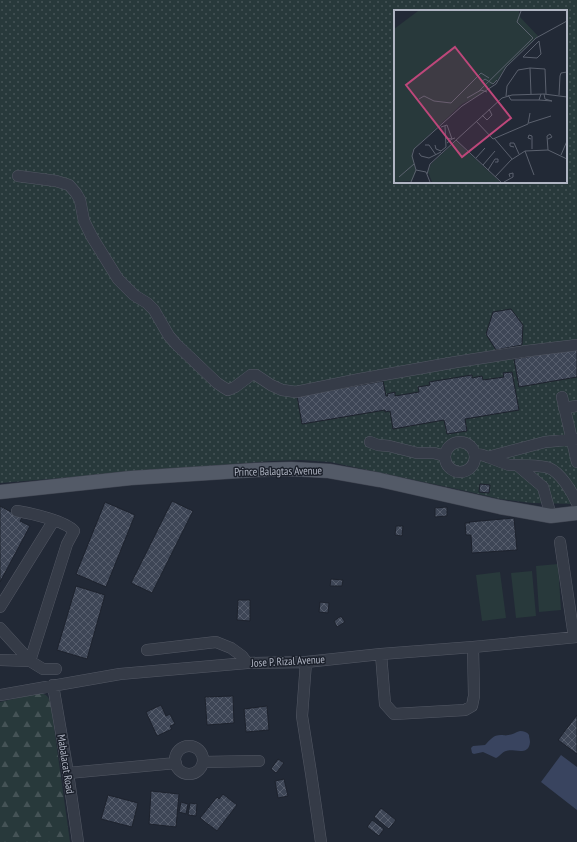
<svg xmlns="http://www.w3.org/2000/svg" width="577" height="842" viewBox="0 0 577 842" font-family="'PT Sans Narrow',sans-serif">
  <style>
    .grass { fill: url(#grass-dots); fill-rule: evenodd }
    .forest { fill: url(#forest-firs) }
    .park { fill: #28393b }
    .water { fill: #39445f }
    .building { fill: url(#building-cross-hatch); stroke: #1d222d }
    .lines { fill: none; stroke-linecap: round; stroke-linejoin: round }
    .minor-casing { stroke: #535864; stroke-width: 12 }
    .major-casing { stroke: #3f4450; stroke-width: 15 }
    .minor { stroke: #353b47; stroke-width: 11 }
    .major { stroke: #535a67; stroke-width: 14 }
    .labels { text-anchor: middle; stroke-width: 3; stroke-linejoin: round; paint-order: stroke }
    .street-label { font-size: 11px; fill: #b0b5c3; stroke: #1b202b }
    .inset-road { fill: none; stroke: #5b616e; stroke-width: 1 }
    .view { fill: #bd477a; fill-opacity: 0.15; stroke: #bd477a; stroke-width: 2 }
    .inset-edge { fill: none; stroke: #b0b5c3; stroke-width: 2 }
  </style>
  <defs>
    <pattern id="grass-dots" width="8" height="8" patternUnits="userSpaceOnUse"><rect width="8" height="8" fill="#28393b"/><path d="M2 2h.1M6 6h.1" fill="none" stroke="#455356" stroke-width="1.8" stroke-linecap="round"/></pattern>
    <pattern id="forest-firs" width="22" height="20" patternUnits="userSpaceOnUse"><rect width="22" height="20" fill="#28393b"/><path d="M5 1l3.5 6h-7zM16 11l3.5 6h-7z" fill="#455356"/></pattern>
    <pattern id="building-cross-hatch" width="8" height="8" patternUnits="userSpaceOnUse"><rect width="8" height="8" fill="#3e4656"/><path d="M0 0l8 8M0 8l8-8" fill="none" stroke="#575e6d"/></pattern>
  </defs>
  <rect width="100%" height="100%" fill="#222936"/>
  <path class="grass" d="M0 0H577V504L532 503 500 499 466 491 330 462 301 460 271 461 0 483ZM395 11H566V182H395Z"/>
  <path class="forest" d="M40 693C49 695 49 698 51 706L70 842H0V702Z"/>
  <path class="park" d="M558 564 561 610 539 612 536 566Z
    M532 571 536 616 516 618 511 573Z
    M500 572 506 618 482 621 476 575Z"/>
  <path class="water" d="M520 731C524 731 527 732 529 735 529 737 530 740 530 742 529 757 513 748 506 751 502 752 500 756 496 758L483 752 474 754 472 753 471 748 473 746 485 745C490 740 493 735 501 735 505 735 505 736 508 735 512 735 516 732 520 731Z
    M561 755 577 767V810L541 782Z"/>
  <path class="building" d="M511 309 523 325 522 345 496 350 486 334 493 312Z
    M577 348V377L519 387 514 359Z
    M512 372 519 410 465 419 467 431 447 434 444 420 393 429 390 411 385 412V410L302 424 297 396 383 381 386 396H388L387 394 395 392V396L419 392 418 387 430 385 429 382 472 375V378L482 376 483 380 504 377 503 373Z
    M480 484 490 485 489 493 479 492Z
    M172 501 193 511 152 593 131 583Z
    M105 502 135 515 106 587 76 574Z
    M0 506 22 518 20 521 30 526 0 582Z
    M447 507V516L435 517V508Z
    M514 518 517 550 472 553 471 535H466L465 523H470L469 522Z
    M396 526H403L402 536 395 535Z
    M331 579 343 580 342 586H330Z
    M76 586 105 595 87 659 57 650Z
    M238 600H250V621L237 620Z
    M320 602 329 603 328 613 319 612Z
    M341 616 345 622 337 627 334 621Z
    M233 696 234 723 207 725 205 697Z
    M161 705 166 716 170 714 175 724 170 726 172 729 157 736 146 712Z
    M267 706 269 730 246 732 244 709Z
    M577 715V754L558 740Z
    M278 759 284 763 276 773 271 769Z
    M284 779 288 796 278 798 275 781Z
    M151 791 179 794 176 827 149 824Z
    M223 794 237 805 217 831 200 818 217 797 219 799Z
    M108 795 138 803 132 827 101 819Z
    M181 802 188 804 186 814 179 812Z
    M190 803 197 804 196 816 188 815Z
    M381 808 396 820 389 829 374 817Z
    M372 820 384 829 379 836 367 827Z"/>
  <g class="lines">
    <defs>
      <path id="minor" d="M18 176 56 181 69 185 76 193 80 200 84 221 92 237 118 279 134 295 147 303 154 310 169 336 176 344 217 383 223 387 228 390 235 387 251 375H256L271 385 282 390 296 392 360 379 456 362 527 351 577 345
        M562 397 577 462
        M564 408 577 406
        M445 457a15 15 0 1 1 30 0a15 15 0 1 1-30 0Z
        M370 442 378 445 389 446 417 453H434L445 456
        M476 454 482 455 488 457 509 465H517L543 487 551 516
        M488 457 545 442 577 439
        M517 465C527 466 540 465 549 468 561 473 572 492 577 503
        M17 511C30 513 66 521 74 531L67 544 30 661 43 669H56
        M560 542 574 637
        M0 607 54 520
        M0 628 30 661 0 660
        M147 650 216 642 231 648 242 656 247 663
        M381 654 385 704 394 714 465 710 472 706 474 696 473 647
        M306 662 302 716 311 773 321 842
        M53 685 68 773 78 842
        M0 695 120 674 247 663 306 662 381 654 473 647 577 637
        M175 760a14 14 0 1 1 28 0a14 14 0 1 1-28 0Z
        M203 762 259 761
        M68 773 176 763"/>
      <path id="major" d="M0 492 131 478 256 470 291 469 329 471 380 480 500 507 551 516 577 513"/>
    </defs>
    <use href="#minor" class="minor-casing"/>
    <use href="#major" class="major-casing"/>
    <use href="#minor" class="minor"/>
    <use href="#major" class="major"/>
  </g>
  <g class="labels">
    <g class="street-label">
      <text transform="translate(278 471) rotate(-1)" y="4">Prince Balagtas Avenue</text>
      <text transform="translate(288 661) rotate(-3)" y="4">Jose P. Rizal Avenue</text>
      <text transform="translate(66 764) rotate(81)" y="4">Mabalacat Road</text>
    </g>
  </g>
  <g transform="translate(394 10)">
    <rect width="173" height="173" fill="#222936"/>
    <path d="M24 1H125L126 7 144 26 112 56 104 69 87 84 68 94 21 138 18 142 22 162 18 171 0 172V19Z" fill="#28393b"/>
    <path d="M62 131 63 132 106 172H38L34 162 37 154Z" fill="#28393b"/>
    <path class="inset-road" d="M145 31 147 44 143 48 129 47ZM87 72 91 69 99 74 103 70M84 82 139 28 123 12 127 1M137 84 136 58 151 59 152 84M114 85 117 90H145L147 84M165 85 166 66 167 63 173 62M112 86 113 76 124 60 136 58M73 88 87 80 93 82M25 89 30 86 40 91 57 93 87 63 95 68M145 90 158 91 151 89 150 84M88 105 93 110 98 105 95 99M82 111 99 129 134 114 136 103M135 113 157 106M47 117 53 115 58 129 61 128M52 128 58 129 53 133M100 128 118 149M137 129 134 128 135 125 138 126V139M62 130 107 172M31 135H35L42 145M41 135 42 139 47 141 52 137 51 116M120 137 116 136V133H120L125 144M154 140 153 126 156 124 158 127 154 129M131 141 140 165M25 143 27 146 35 148 47 142M167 145 173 131M82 148 91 138 89 140M89 155 101 141M94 160 101 149H104V152H101M33 164 36 154 108 88 118 85 150 84 173 87M5 167 20 154M101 167 117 150 131 141 154 140 173 149M17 172 22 160M36 172 32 162 22 160 18 146 20 139 68 96 102 74 112 57 142 28 173 11M110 172 119 167V163L115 164 116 167"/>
    <path class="view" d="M61 37 117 108 68 147 12 75Z"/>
    <rect width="173" height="173" class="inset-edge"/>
  </g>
</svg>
